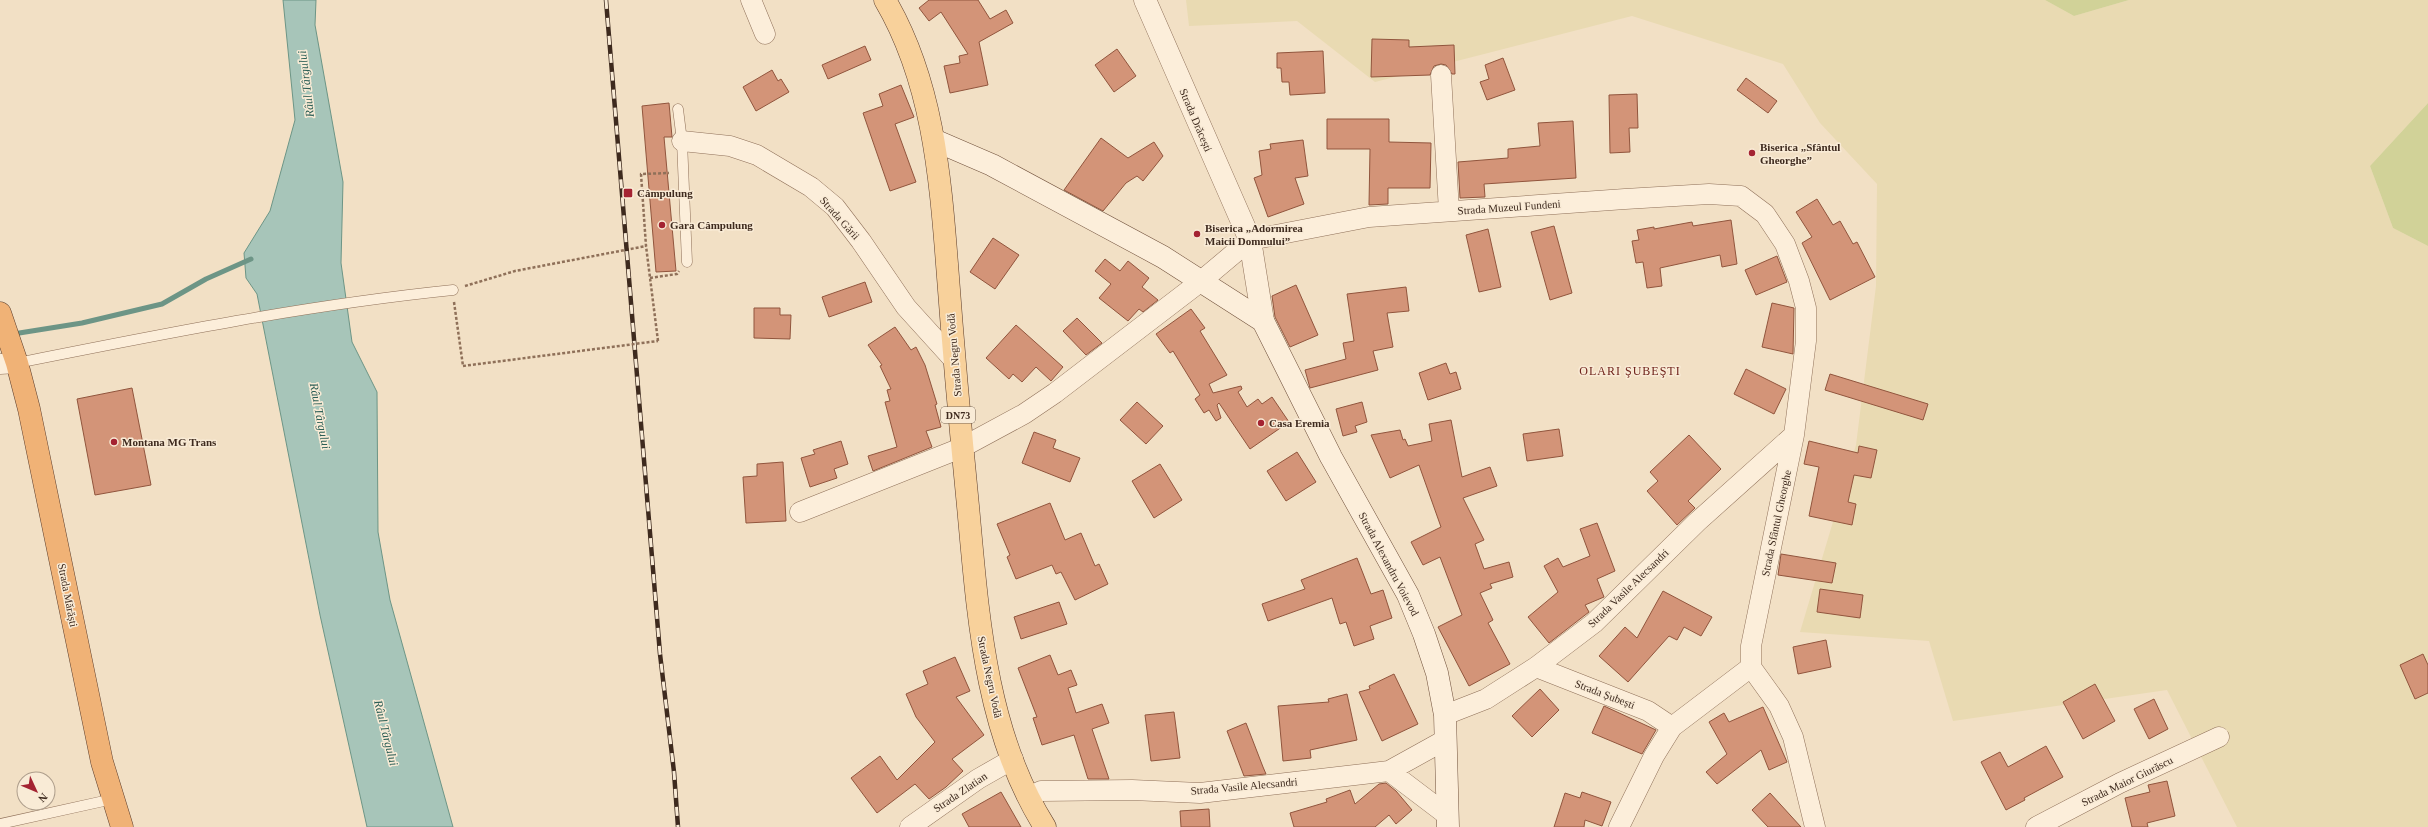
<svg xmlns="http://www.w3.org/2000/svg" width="2428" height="827" viewBox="0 0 2428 827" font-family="'Times New Roman',serif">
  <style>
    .farmland { fill: #e9dab2 }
    .green { fill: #d1d298 }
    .water { fill: #a7c5b9; stroke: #6d9586 }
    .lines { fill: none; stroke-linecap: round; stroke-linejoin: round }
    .stream { stroke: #6d9586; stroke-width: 5 }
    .building { fill: #d39478; stroke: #91553d }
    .service-casing { stroke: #8f7059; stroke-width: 11 }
    .minor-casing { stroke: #8f7059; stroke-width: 21 }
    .tertiary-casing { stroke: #8f7059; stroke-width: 23 }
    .secondary-casing { stroke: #71513c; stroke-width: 23 }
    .primary-casing { stroke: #5d3e2d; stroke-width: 23 }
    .trunk-casing { stroke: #5d3e2d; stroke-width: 23 }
    .path { stroke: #8f7059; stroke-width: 2.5; stroke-dasharray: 3 2; stroke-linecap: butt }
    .service { stroke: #fceeda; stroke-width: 10 }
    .minor { stroke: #fceeda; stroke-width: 20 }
    .tertiary { stroke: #fceeda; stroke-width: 22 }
    .secondary { stroke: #fceeda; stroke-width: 22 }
    .primary { stroke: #f8d19b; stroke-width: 22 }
    .trunk { stroke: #f0b276; stroke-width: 22 }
    .rail-casing { stroke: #3e2a1e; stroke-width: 4.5 }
    .rail { stroke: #f9ebd6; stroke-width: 3; stroke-dasharray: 9; stroke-linecap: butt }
    .path-bridge { stroke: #8f7059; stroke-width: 2.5; stroke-dasharray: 3 2; stroke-linecap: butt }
    .poi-dot { fill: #a42332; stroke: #f9ebd6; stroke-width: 1.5 }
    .labels { text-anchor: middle; stroke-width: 3; stroke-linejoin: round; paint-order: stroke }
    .shield { fill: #f9ebd6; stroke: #766455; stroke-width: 1 }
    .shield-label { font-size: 10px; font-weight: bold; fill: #3e2a1e }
    .street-label { font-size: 11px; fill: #3e2a1e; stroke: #f9ebd6 }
    .poi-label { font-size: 11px; font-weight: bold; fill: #3e2a1e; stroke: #f9ebd6; text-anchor: start }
    .water-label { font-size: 12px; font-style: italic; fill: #2c5f56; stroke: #f9ebd6 }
    .neighbourhood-label { font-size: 12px; letter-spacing: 1px; fill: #6f221a; stroke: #f9ebd6 }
  </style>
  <rect width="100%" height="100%" fill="#f2e0c5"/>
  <path class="farmland" d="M1186 0H2045L2074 16 2129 0H2428V103L2370 166 2393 228 2428 246V827H2237L2167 690 1953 721 1929 641 1800 632 1856 445 1876 286 1877 184 1820 123 1783 64 1632 16 1375 82 1297 21 1189 26Z"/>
  <path class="green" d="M2045 0H2129L2074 16Z
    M2428 103V246L2393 228 2370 166Z"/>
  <path class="water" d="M283 0H316L315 25 343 182 341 263 352 342 377 392 378 532 390 600 453 827H367L320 615 257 294 246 278 244 253 270 211 295 120Z"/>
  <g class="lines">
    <path class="stream" d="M13 334 82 323 162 304 206 279 251 259"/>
  </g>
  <path class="building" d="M929 0H978L990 19 1006 10 1013 23 979 42 988 85 950 93 944 66 960 63 959 56 968 54 941 12 929 21 919 8Z
    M1372 39 1409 40V47L1454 45 1455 74H1452L1446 65 1441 64 1434 66 1430 75 1371 77Z
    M865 46 871 60 828 79 822 65Z
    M1117 49 1136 76 1114 92 1095 65Z
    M1323 51 1325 93 1290 95 1289 82H1282L1281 68H1277V53Z
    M1503 58 1515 90 1487 100 1480 82 1489 79 1485 65Z
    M772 70 778 81 781 79 789 92 756 111 743 87Z
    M1746 78 1777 101 1768 113 1737 90Z
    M901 85 914 117 895 124 916 182 890 191 863 113 883 106 879 94Z
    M1637 94 1638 128H1629L1630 152 1610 153 1609 95Z
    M669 103 672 137H664L676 271 656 272 642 106Z
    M1327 119H1389V142L1431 143 1430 188H1388V204L1369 205 1370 149H1327Z
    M1573 121 1576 178 1484 184 1485 197 1460 198 1458 162 1508 158V149L1540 146 1538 123Z
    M1101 138 1128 158 1154 142 1163 156 1143 181 1137 176 1126 183 1103 211 1064 190Z
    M1303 140 1308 176 1295 178 1304 204 1268 217 1254 178 1262 175 1259 151 1271 149 1270 144Z
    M1817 199 1833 225 1840 221 1853 244 1857 242 1875 277 1830 300 1802 243 1812 237 1796 212Z
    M1731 220 1737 264 1722 267 1720 255 1660 268 1662 286 1647 288 1643 262 1636 263 1632 241 1639 240 1637 230 1654 227V229L1692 222 1693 226Z
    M1554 226 1572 293 1550 300 1531 232Z
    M1488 229 1501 287 1479 292 1466 235Z
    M993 238 1019 255 995 289 970 272Z
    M1777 256 1787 282 1756 295 1745 270Z
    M1105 259 1120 271 1128 261 1149 278 1142 287 1158 300 1143 312 1139 309 1128 321 1099 298 1111 284 1095 271Z
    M865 282 872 302 829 317 822 297Z
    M1296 285 1318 335 1290 347 1275 317 1272 296Z
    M1406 287 1409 311 1387 313 1393 347 1373 351 1378 370 1310 388 1305 370 1346 359 1343 343 1354 341 1347 294Z
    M1772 303 1794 308 1793 354 1762 347Z
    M754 308H780V315H791L790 339 754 338Z
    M1191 309 1205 328 1200 331 1227 375 1209 384 1213 393 1241 386 1242 389 1238 392 1247 407 1258 399 1262 404 1272 397 1289 422 1250 449 1219 403 1217 405 1221 418 1216 421 1209 410 1204 413 1195 399 1200 395 1173 351 1170 353 1156 334Z
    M1077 318 1102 343 1086 355 1063 331Z
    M1016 325 1063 367 1051 381 1036 367 1022 382 1013 374 1009 379 986 358Z
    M895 327 911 350 916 347 925 365 937 404 935 405 941 427 926 431 932 447 873 471 868 456 897 447 885 402 890 401 887 390 891 389 880 366 882 365 868 345Z
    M1446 363 1450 374 1456 372 1461 389 1428 400 1419 373Z
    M1746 369 1786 389 1774 414 1734 394Z
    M1830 374 1928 404 1923 420 1825 390Z
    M132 388 151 485 95 495 77 399Z
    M1137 402 1163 426 1146 444 1120 420Z
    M1362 402 1367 422 1355 426 1357 432 1343 436 1336 409Z
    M1451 420 1462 477 1490 467 1497 486 1463 498 1484 540 1475 544 1484 569 1509 562 1513 577 1490 584 1492 588 1480 593 1493 620 1488 623 1510 664 1469 686 1438 627 1462 615 1440 557 1423 565 1411 542 1441 527 1419 465 1390 478 1371 435 1400 430 1403 440 1405 439 1408 446 1432 441 1429 424Z
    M1559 429 1563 456 1527 461 1523 434Z
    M1034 432 1056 440 1053 448 1080 458 1070 482 1022 463Z
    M1689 435 1721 469 1688 501 1695 508 1677 525 1647 491 1658 481 1650 472Z
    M841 441 848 464 834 469 837 478 810 487 801 458 815 454 813 450Z
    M1809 441 1858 453 1859 446 1877 450 1871 478 1854 475 1848 502 1856 504 1852 525 1809 516 1819 467 1804 464Z
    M1297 452 1316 482 1286 501 1267 471Z
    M783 462 786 521 746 523 743 477 757 476V464Z
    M1160 464 1182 500 1154 518 1132 481Z
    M1050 503 1065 540 1081 533 1095 566 1099 564 1108 584 1075 600 1061 572 1056 574 1052 565 1016 579 1007 557 1010 555 997 524Z
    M1597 523 1615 571 1597 579 1604 597 1585 605 1589 612 1549 643 1528 617 1558 592 1544 566 1558 558 1563 567 1590 556 1580 529Z
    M1781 554 1836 563 1832 583 1778 575Z
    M1357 558 1371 594 1383 590 1392 618 1370 626 1374 639 1354 646 1346 622 1340 624 1332 598 1268 621 1262 604 1305 589 1301 580Z
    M1820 589 1863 595 1860 618 1817 612Z
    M1663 591 1712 617 1701 636 1684 627 1677 640 1669 636 1628 682 1599 656 1625 627 1637 638Z
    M1059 602 1067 624 1021 639 1014 617Z
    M1826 640 1831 667 1798 674 1793 647Z
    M2423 654 2428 665V693L2415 699 2400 665Z
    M1050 655 1058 675 1071 670 1077 685 1068 688 1076 713 1102 704 1109 723 1092 729 1109 779H1088L1074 735 1042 745 1033 718 1037 717 1018 668Z
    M955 657 970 691 956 697 984 735 952 759 963 771 946 787 929 799 915 784 877 813 851 778 880 756 897 780 935 742 916 717 906 694 928 684 923 671Z
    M1394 674 1418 724 1382 741 1359 692 1370 689 1369 686Z
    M2095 684 2115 721 2083 739 2063 702Z
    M1540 689 1559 710 1532 737 1512 716Z
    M1347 694 1357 740 1310 750 1311 758 1283 761 1278 706 1329 702 1328 699Z
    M2154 699 2168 729 2149 739 2134 709Z
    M1604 706 1656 730 1642 754 1592 733Z
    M1763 707 1787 762 1769 770 1761 750 1717 784 1706 772 1727 754 1709 722 1724 713 1729 722Z
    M1174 712 1180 758 1151 761 1145 715Z
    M1246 723 1263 767 1266 774 1244 776 1227 731Z
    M2046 746 2063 777 2024 798 2025 800 2006 810 1981 762 2000 752 2008 767Z
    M2167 781 2175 816 2147 823 2148 827H2132L2125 798 2150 792 2148 785Z
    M1386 783 1396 791 1412 810 1396 824 1389 815 1375 827H1294L1290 813 1327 802 1326 799 1350 790 1355 804 1379 784Z
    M1001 792 1021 827H969L962 814Z
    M1582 792 1611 802 1602 826 1585 820 1584 827H1554L1565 793 1580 798Z
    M1770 793 1801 827H1768L1752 810Z
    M1209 809 1210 827H1181L1180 811Z"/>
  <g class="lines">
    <defs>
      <path id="service" d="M678 109 682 141 687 262
        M17 363C162 334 306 305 453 290
        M0 824 113 799"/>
      <path id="minor" d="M751 0 765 34
        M1441 75 1449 211
        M682 141 730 146 757 155 811 187 835 207 861 241 906 307 954 360
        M0 364 17 363
        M800 512 961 448 1024 414 1055 393 1200 282 1250 240 1369 217 1625 199 1709 194 1741 196 1765 214 1785 244 1799 281 1806 308V341L1794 435 1751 646V667L1779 706 1793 737 1815 827
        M1536 667 1648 711 1672 727
        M1445 715 1486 699 1536 667 1594 623 1697 522 1794 435
        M1389 771 1445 740
        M1028 797 1041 791 1132 790 1200 793 1389 771 1447 815
        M910 827 978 779 1013 759
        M1619 827 1654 756 1672 727 1751 667
        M2036 827 2120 783 2219 737"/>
      <path id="tertiary" d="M1145 0 1250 240 1263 321"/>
      <path id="secondary" d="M934 140 992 165 1163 257 1263 321 1331 457 1408 595 1424 634 1437 673 1445 715 1448 827"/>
      <path id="primary" d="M885 0C932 80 940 173 947 264 953 345 960 425 968 506 978 615 985 732 1045 827"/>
      <path id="trunk" d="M0 313 17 363 29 409 102 762 122 827"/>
    </defs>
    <use href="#service" class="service-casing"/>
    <use href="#minor" class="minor-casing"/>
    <use href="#tertiary" class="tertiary-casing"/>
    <use href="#secondary" class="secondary-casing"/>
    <use href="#primary" class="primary-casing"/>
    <use href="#trunk" class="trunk-casing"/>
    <path class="path" d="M650 278 677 274 679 271
      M465 286 515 271 646 246
      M454 302 463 366
      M658 341 646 246 641 174 669 173"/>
    <use href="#service" class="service"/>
    <use href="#minor" class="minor"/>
    <use href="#tertiary" class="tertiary"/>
    <use href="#secondary" class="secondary"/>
    <use href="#primary" class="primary"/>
    <use href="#trunk" class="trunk"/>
    <defs>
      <path id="rail" d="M606 0 660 654 674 772 678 827"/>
    </defs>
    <use href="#rail" class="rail-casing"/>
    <use href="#rail" class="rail"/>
    <path class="path-bridge" d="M463 366 658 341"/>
  </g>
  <g class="poi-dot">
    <circle cx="1752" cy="153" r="4"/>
    <rect x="623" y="188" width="10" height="10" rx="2"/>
    <circle cx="662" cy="225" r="4"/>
    <circle cx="1197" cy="234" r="4"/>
    <circle cx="1261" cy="423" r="4"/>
    <circle cx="114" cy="442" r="4"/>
  </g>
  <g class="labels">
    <rect class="shield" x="941" y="407" width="34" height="16" rx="3"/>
    <g class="shield-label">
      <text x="958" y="419">DN73</text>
    </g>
    <g class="street-label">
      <text transform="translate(1196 120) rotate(67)" y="4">Strada Drăcești</text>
      <text transform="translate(1509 207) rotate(-4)" y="4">Strada Muzeul Fundeni</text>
      <text transform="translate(840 218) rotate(48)" y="4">Strada Gării</text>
      <text transform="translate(954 355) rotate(-95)" y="4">Strada Negru Vodă</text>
      <text transform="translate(1776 523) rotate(-78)" y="4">Strada Sfântul Gheorghe</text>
      <text transform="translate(1389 564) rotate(62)" y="4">Strada Alexandru Voievod</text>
      <text transform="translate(1628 588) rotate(-44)" y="4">Strada Vasile Alecsandri</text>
      <text transform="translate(68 595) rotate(79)" y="4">Strada Mărăști</text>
      <text transform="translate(990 677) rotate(78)" y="4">Strada Negru Vodă</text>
      <text transform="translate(1605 694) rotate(21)" y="4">Strada Șubești</text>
      <text transform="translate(2127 781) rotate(-26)" y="4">Strada Maior Giurăscu</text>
      <text transform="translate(1244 786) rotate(-5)" y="4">Strada Vasile Alecsandri</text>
      <text transform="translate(960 792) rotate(-34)" y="4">Strada Zlatian</text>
    </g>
    <g class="poi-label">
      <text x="1760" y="151">Biserica „Sfântul<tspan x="1760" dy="13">Gheorghe”</tspan></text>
      <text x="637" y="197">Câmpulung</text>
      <text x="670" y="229">Gara Câmpulung</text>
      <text x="1205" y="232">Biserica „Adormirea<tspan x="1205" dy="13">Maicii Domnului”</tspan></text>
      <text x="1269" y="427">Casa Eremia</text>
      <text x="122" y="446">Montana MG Trans</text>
    </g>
    <g class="water-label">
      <text transform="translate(306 84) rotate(-97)" y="4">Râul Târgului</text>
      <text transform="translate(320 416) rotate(79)" y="4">Râul Târgului</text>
      <text transform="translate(386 733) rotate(76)" y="4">Râul Târgului</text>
    </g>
    <g class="neighbourhood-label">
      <text x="1630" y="375">OLARI ŞUBEŞTI</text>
    </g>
  </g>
  <g transform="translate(36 791) rotate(134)"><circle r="19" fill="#f9ebd6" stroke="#ae9e8c"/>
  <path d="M0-3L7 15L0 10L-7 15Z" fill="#a42332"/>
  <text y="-6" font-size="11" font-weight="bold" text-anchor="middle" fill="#3e2a1e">N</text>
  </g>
</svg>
